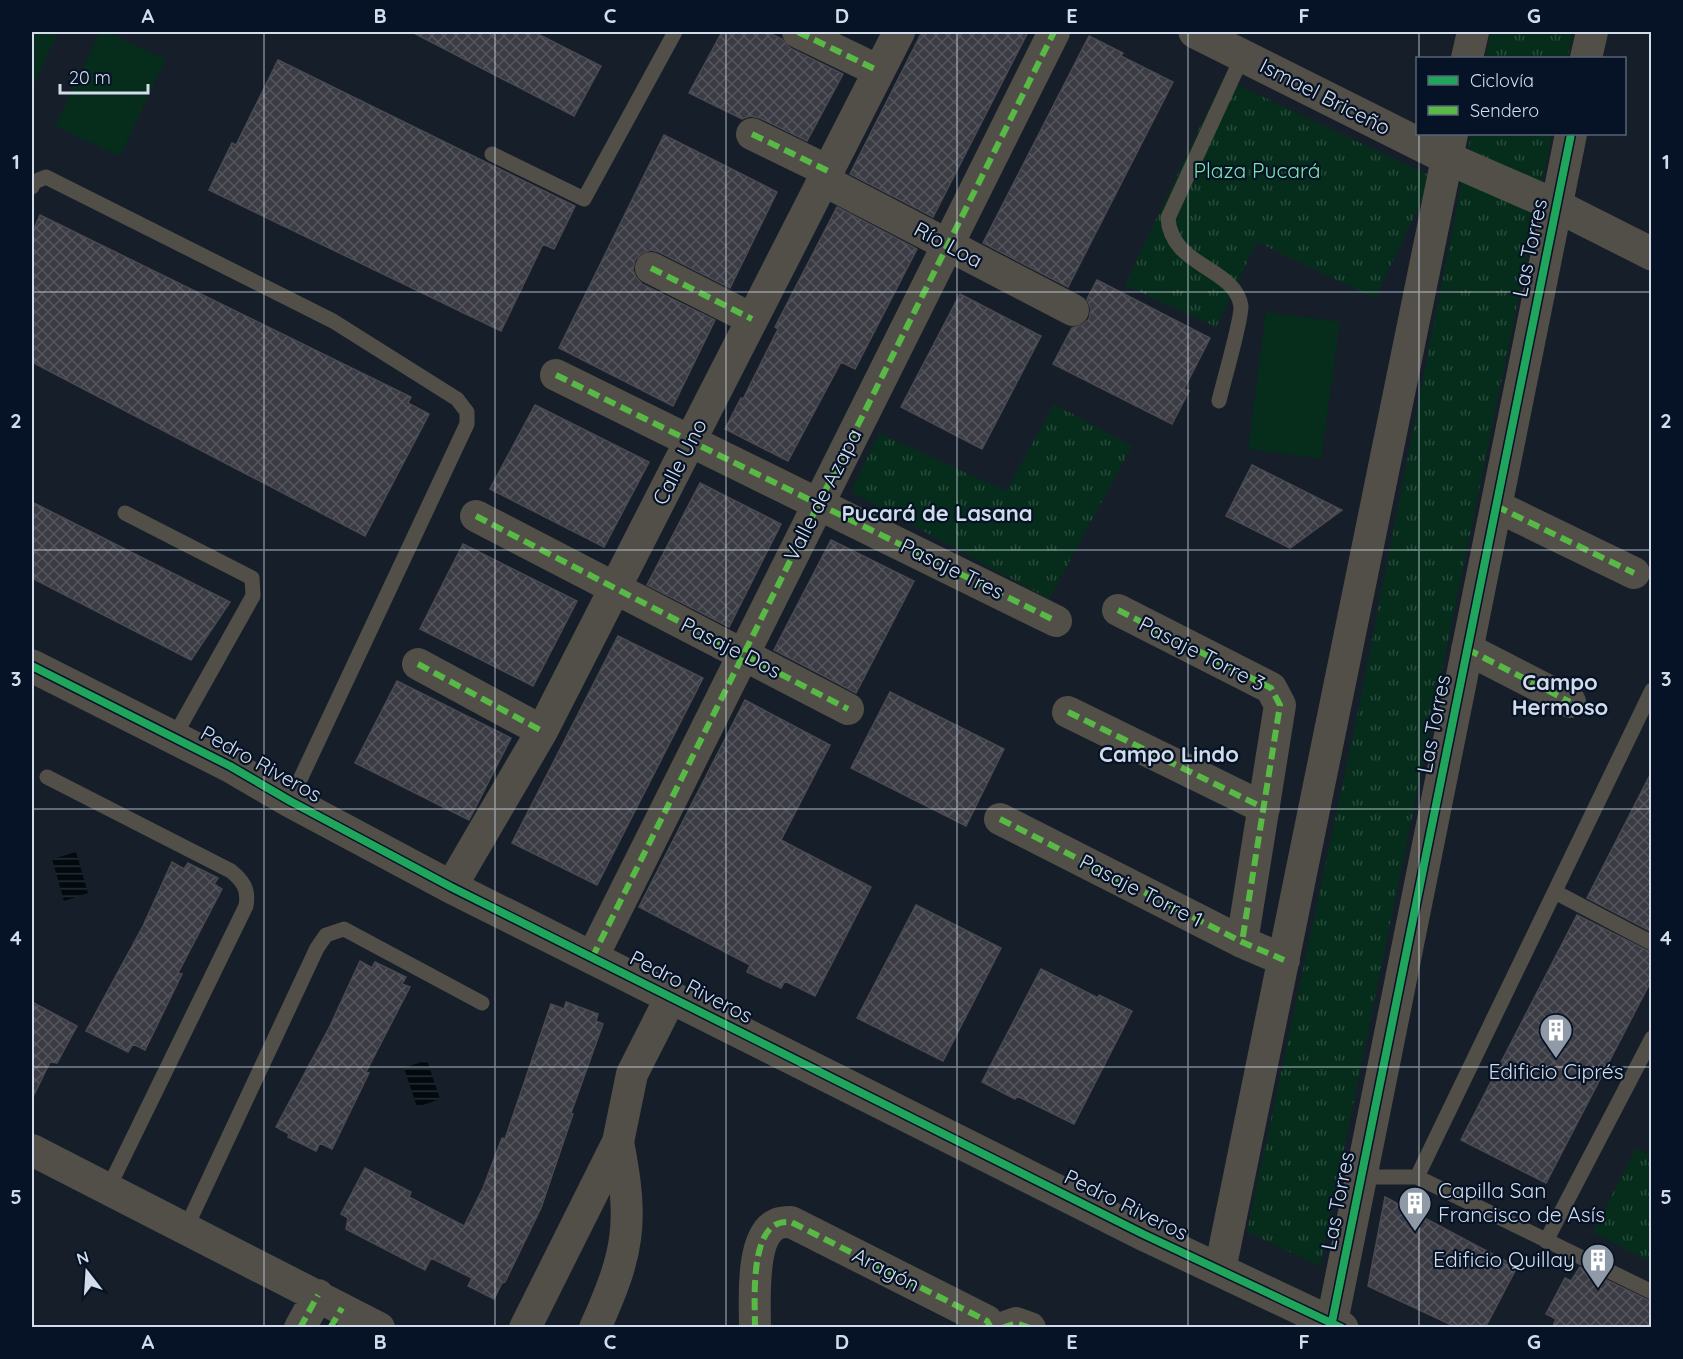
<svg xmlns="http://www.w3.org/2000/svg" width="1683" height="1359" viewBox="0 0 1683 1359" font-family="Quicksand,sans-serif">
  <style>
    .park { fill: url(#park-tufts) }
    .garden { fill: #062d1b }
    .water { fill: url(#water-rules) }
    .building { fill: url(#building-cross-hatch); stroke: #4b4950; stroke-width: 1.5 }
    .lines { fill: none; stroke-linecap: round; stroke-linejoin: round }
    .service { stroke: #524f48; stroke-width: 15 }
    .minor { stroke: #524f48; stroke-width: 32 }
    .tertiary { stroke: #524f48; stroke-width: 33 }
    .quiet { stroke: #58b947; stroke-width: 6; stroke-dasharray: 12 6; stroke-linecap: butt }
    .cycleway-casing { stroke: #061327; stroke-width: 11 }
    .cycleway { stroke: #20a55d; stroke-width: 8 }
    .grid { fill: none; stroke: #d2dcea; stroke-width: 1.5; stroke-opacity: 0.55 }
    .labels { text-anchor: middle; stroke-width: 4.5; stroke-linejoin: round; paint-order: stroke }
    .street-label { font-size: 21px; fill: #d2dcea; stroke: #061327 }
    .park-label { font-size: 21px; fill: #7fe7a8; stroke: #061327 }
    .poi-label { font-size: 21px; fill: #d2dcea; stroke: #061327 }
    .neighbourhood-label { font-size: 22px; font-weight: bold; fill: #d2dcea; stroke: #061327 }
    .neatline { fill: none; stroke: #d2dcea; stroke-width: 2 }
    .grid-label { font-size: 20px; text-anchor: middle; font-weight: bold; fill: #d2dcea }
  </style>
  <defs>
    <pattern id="park-tufts" width="24" height="20" patternUnits="userSpaceOnUse" patternTransform="scale(1.5)"><rect width="24" height="20" fill="#062d1b"/><path d="M3 7l-1-3M5 7V3M7 7l1-3M15 17l-1-3M17 17v-4M19 17l1-3" fill="none" stroke="#294b3c"/></pattern>
    <pattern id="water-rules" width="6" height="5" patternUnits="userSpaceOnUse" patternTransform="scale(1.5)"><rect width="6" height="5" fill="#030a0f"/><path d="M0 2.5h6" fill="none" stroke="#272d32"/></pattern>
    <pattern id="building-cross-hatch" width="8" height="8" patternUnits="userSpaceOnUse" patternTransform="scale(1.5)"><rect width="8" height="8" fill="#3b3b43"/><path d="M0 0l8 8M0 8l8-8" fill="none" stroke="#56575e"/></pattern>
  </defs>
  <rect width="100%" height="100%" fill="#161e29"/>
  <path class="park" d="M1491 32H1573L1568 58H1485Z
    M1223 78 1433 177 1375 298 1257 242 1216 327 1125 285Z
    M1471 134H1552L1320 1266 1247 1232 1358 712Z
    M1054 404 1132 446 1049 599 851 492 879 433 1006 491Z
    M1636 1148 1651 1156V1262L1593 1232Z"/>
  <path class="garden" d="M32 32H58L32 89Z
    M100 32H107L166 59 120 156 55 126Z
    M1266 312 1340 322 1321 459 1248 449Z"/>
  <path class="water" d="M76 852 88 893 64 901 52 859Z
    M427 1060 440 1099 417 1107 404 1068Z"/>
  <path class="building" d="M412 32H534L601 66 574 116Z
    M722 32H767L782 39 790 48 843 74 807 141 760 118 750 116 742 119 689 93Z
    M922 32H1028L933 217 850 174Z
    M1089 36 1123 53 1121 56 1173 82 1068 287 983 243Z
    M278 60 575 206 554 249 543 244 501 331 209 190 232 143 236 145Z
    M664 135 777 192 730 288 659 252 651 250 642 253 635 260 633 270 636 277 642 284 715 320 673 406 559 348Z
    M837 207 917 249 855 369 841 362 788 461 725 429 741 398 743 399 778 329 775 327Z
    M40 215 411 397 408 403 429 414 365 536 32 362V233Z
    M1097 280 1210 338 1184 389 1189 391 1172 424 1053 364 1072 328 1082 325 1089 319 1091 309 1087 299Z
    M960 294 1041 336 982 449 901 407Z
    M535 405 649 462 604 547 490 489Z
    M1252 465 1342 510 1290 548 1226 516Z
    M700 483 781 524 729 627 647 585Z
    M32 502 230 602 191 660 32 578Z
    M831 540 914 581 856 693 774 650Z
    M463 544 577 601 533 686 420 629Z
    M618 636 703 678 597 885 512 843Z
    M397 681 511 738 469 820 355 763Z
    M890 692 1004 749 966 826 851 768Z
    M745 700 830 745 781 840 871 887 815 996 785 981 781 988 747 972 750 965 639 907Z
    M1652 771V932L1587 898Z
    M172 862 184 869 188 863 218 878 214 884 222 889 178 973 182 974 145 1050 133 1044 128 1052 86 1031 143 926Z
    M916 905 1001 948 943 1061 857 1018Z
    M1577 915 1652 953V979L1546 1183 1461 1140Z
    M360 961 372 968 375 962 406 977 402 984 410 987 366 1072 369 1073 332 1149 320 1143 316 1151 288 1137 289 1134 276 1127 330 1026Z
    M1041 969 1098 998 1099 995 1132 1011 1074 1124 1017 1096 1015 1099 982 1082Z
    M32 1002 77 1026 57 1063 50 1062 32 1099Z
    M566 1002 598 1014 596 1021 603 1024 571 1113 573 1114 541 1208 505 1282 502 1283 494 1299 468 1286 472 1278 431 1258 425 1270 346 1229 348 1218 341 1214 365 1168 411 1192 409 1197 464 1226 483 1188 502 1138 505 1139 551 1004 564 1009Z
    M1385 1197 1517 1267 1485 1328H1458L1368 1286Z
    M1580 1267 1652 1302V1328H1552L1556 1319 1546 1314 1565 1278 1571 1281Z"/>
  <g class="lines">
    <path class="service" d="M492 154 584 199 675 32
      M32 187 34 182 46 177 333 321 457 399 467 412V424L290 801
      M1219 401C1223 383 1242 319 1241 306 1235 267 1171 267 1168 218L1243 55
      M125 513 252 578 253 596 174 737
      M47 777 231 871C243 881 249 889 246 906L108 1189
      M1555 892 1652 943
      M1361 1177H1417L1652 690
      M1417 1177 1652 1292
      M186 1228 317 948 326 935 344 929 482 1003
      M1546 1241 1652 1038"/>
    <path class="minor" d="M798 32 879 71
      M1467 58 1473 32
      M1586 58 1592 32
      M752 134 828 171
      M823 180 1073 310
      M651 268 752 319
      M556 375 1056 621
      M1496 506 1634 573
      M476 516 848 709
      M1118 610 1271 688 1280 705 1242 942
      M1467 649 1570 702
      M418 664 542 731
      M1068 712 1264 808
      M1000 819 1242 942 1284 960
      M451 887 542 731 899 32
      M592 958 1054 32
      M32 1150 379 1328
      M1220 1270 1452 134
      M1332 1322 1571 134
      M300 1328 318 1295
      M525 1328 618 1142 632 1074 671 997
      M595 1328C629 1253 634 1223 618 1142
      M755 1328C755 1303 750 1236 777 1224 781 1222 787 1222 791 1222L987 1321 991 1328
      M1002 1328 1016 1323 1030 1328"/>
    <path class="tertiary" d="M1195 32 1447 158 1557 206 1652 254
      M32 666 230 766 290 801 451 887 1143 1234 1342 1328"/>
    <path class="quiet" d="M798 32 879 71
      M752 134 828 171
      M651 268 752 319
      M556 375 1056 621
      M1496 506 1634 573
      M476 516 848 709
      M1118 610 1271 688 1280 705 1242 942
      M1467 649 1570 702
      M418 664 542 731
      M1068 712 1264 808
      M1000 819 1242 942 1284 960
      M592 958 1054 32
      M300 1328 318 1295
      M330 1328 342 1308
      M755 1328C755 1303 750 1236 777 1224 781 1222 787 1222 791 1222L987 1321 991 1328
      M1002 1328 1016 1323 1030 1328"/>
    <defs>
      <path id="cycleway" d="M32 666 230 766 290 801 451 887 1143 1234 1342 1328
        M1332 1322 1571 134"/>
    </defs>
    <use href="#cycleway" class="cycleway-casing"/>
    <use href="#cycleway" class="cycleway"/>
  </g>
  <path class="grid" d="M264 32V1328M495 32V1328M726 32V1328M957 32V1328M1188 32V1328M1419 32V58M1419 134V1328M32 292H1652M32 550H1652M32 809H1652M32 1067H1652"/>
  <defs>
    <symbol id="building-pin" viewBox="-11 -11 22 30"><path d="M0 17L-7.5 6A9.5 9.5 0 1 1 7.5 6Z" fill="#909aa6" stroke="#061327"/><path d="M-4-6H4V6H1V3H-1V6H-4ZM-2.5-4.3h1.7v1.8h-1.7ZM.8-4.3h1.7v1.8H.8ZM-2.5-1h1.7V.8h-1.7ZM.8-1h1.7V.8H.8Z" fill="#fff"/></symbol>
  </defs>
  <g fill-rule="evenodd">
    <use href="#building-pin" x="1537" y="1011" width="38" height="52"/>
    <use href="#building-pin" x="1396" y="1184" width="38" height="52"/>
    <use href="#building-pin" x="1579" y="1241" width="38" height="52"/>
  </g>
  <g class="labels">
    <g class="street-label">
      <text transform="translate(1325 97) rotate(27)" y="7">Ismael Briceño</text>
      <text transform="translate(948 245) rotate(28)" y="7">Río Loa</text>
      <text transform="translate(1530 248) rotate(-78)" y="7">Las Torres</text>
      <text transform="translate(680 462) rotate(-63)" y="7">Calle Uno</text>
      <text transform="translate(823 495) rotate(-63)" y="7">Valle de Azapa</text>
      <text transform="translate(952 569) rotate(26)" y="7">Pasaje Tres</text>
      <text transform="translate(731 648) rotate(27)" y="7">Pasaje Dos</text>
      <text transform="translate(1202 654) rotate(27)" y="7">Pasaje Torre 3</text>
      <text transform="translate(1434 724) rotate(-79)" y="7">Las Torres</text>
      <text transform="translate(261 764) rotate(29)" y="7">Pedro Riveros</text>
      <text transform="translate(1141 891) rotate(27)" y="7">Pasaje Torre 1</text>
      <text transform="translate(691 987) rotate(27)" y="7">Pedro Riveros</text>
      <text transform="translate(1338 1201) rotate(-79)" y="7">Las Torres</text>
      <text transform="translate(1126 1205) rotate(26)" y="7">Pedro Riveros</text>
      <text transform="translate(886 1270) rotate(27)" y="7">Aragón</text>
    </g>
    <g class="park-label">
      <text x="1257" y="178">Plaza Pucará</text>
    </g>
    <g class="poi-label">
      <text x="1556" y="1079">Edificio Ciprés</text>
      <text x="1438" y="1198" text-anchor="start">Capilla San<tspan x="1438" dy="24">Francisco de Asís</tspan></text>
      <text x="1575" y="1267" text-anchor="end">Edificio Quillay</text>
    </g>
    <g class="neighbourhood-label">
      <text x="937" y="521">Pucará de Lasana</text>
      <text x="1560" y="690">Campo<tspan x="1560" dy="25">Hermoso</tspan></text>
      <text x="1169" y="762">Campo Lindo</text>
    </g>
  </g>
  <rect width="1683" height="1359" fill="none" stroke="#061327" stroke-width="66"/>
  <rect x="1416" y="57" width="210" height="78" fill="#061327" stroke="#586375" stroke-width="1.5"/>
  <rect x="1428" y="76" width="30" height="9" fill="#20a55d" stroke="#586375" stroke-width="1.5"/>
  <text x="1470" y="87" font-size="18" fill="#d2dcea">Ciclovía</text>
  <rect x="1428" y="106" width="30" height="9" fill="#58b947" stroke="#586375" stroke-width="1.5"/>
  <text x="1470" y="117" font-size="18" fill="#d2dcea">Sendero</text>
  <g transform="translate(87 1272) rotate(343)" stroke="#061327" stroke-width="4.5" paint-order="stroke">
  <path d="M0-4.5L10 22L0 15L-10 22Z" fill="#d2dcea"/>
  <text y="-9" font-size="16" font-weight="bold" text-anchor="middle" fill="#d2dcea">N</text>
  </g>
  <path d="M60 84v9h88v-9" fill="none" stroke="#d2dcea" stroke-width="3"/>
  <text x="69" y="84" font-size="18" fill="#d2dcea" stroke="#061327" stroke-width="4.5" paint-order="stroke">20 m</text>
  <rect x="33" y="33" width="1617" height="1293" class="neatline"/>
  <g class="grid-label">
    <text x="148" y="23">A</text>
    <text x="380" y="23">B</text>
    <text x="610" y="23">C</text>
    <text x="842" y="23">D</text>
    <text x="1072" y="23">E</text>
    <text x="1304" y="23">F</text>
    <text x="1534" y="23">G</text>
    <text x="16" y="169">1</text>
    <text x="1666" y="169">1</text>
    <text x="16" y="428">2</text>
    <text x="1666" y="428">2</text>
    <text x="16" y="686">3</text>
    <text x="1666" y="686">3</text>
    <text x="16" y="945">4</text>
    <text x="1666" y="945">4</text>
    <text x="16" y="1204">5</text>
    <text x="1666" y="1204">5</text>
    <text x="148" y="1349">A</text>
    <text x="380" y="1349">B</text>
    <text x="610" y="1349">C</text>
    <text x="842" y="1349">D</text>
    <text x="1072" y="1349">E</text>
    <text x="1304" y="1349">F</text>
    <text x="1534" y="1349">G</text>
  </g>
</svg>
